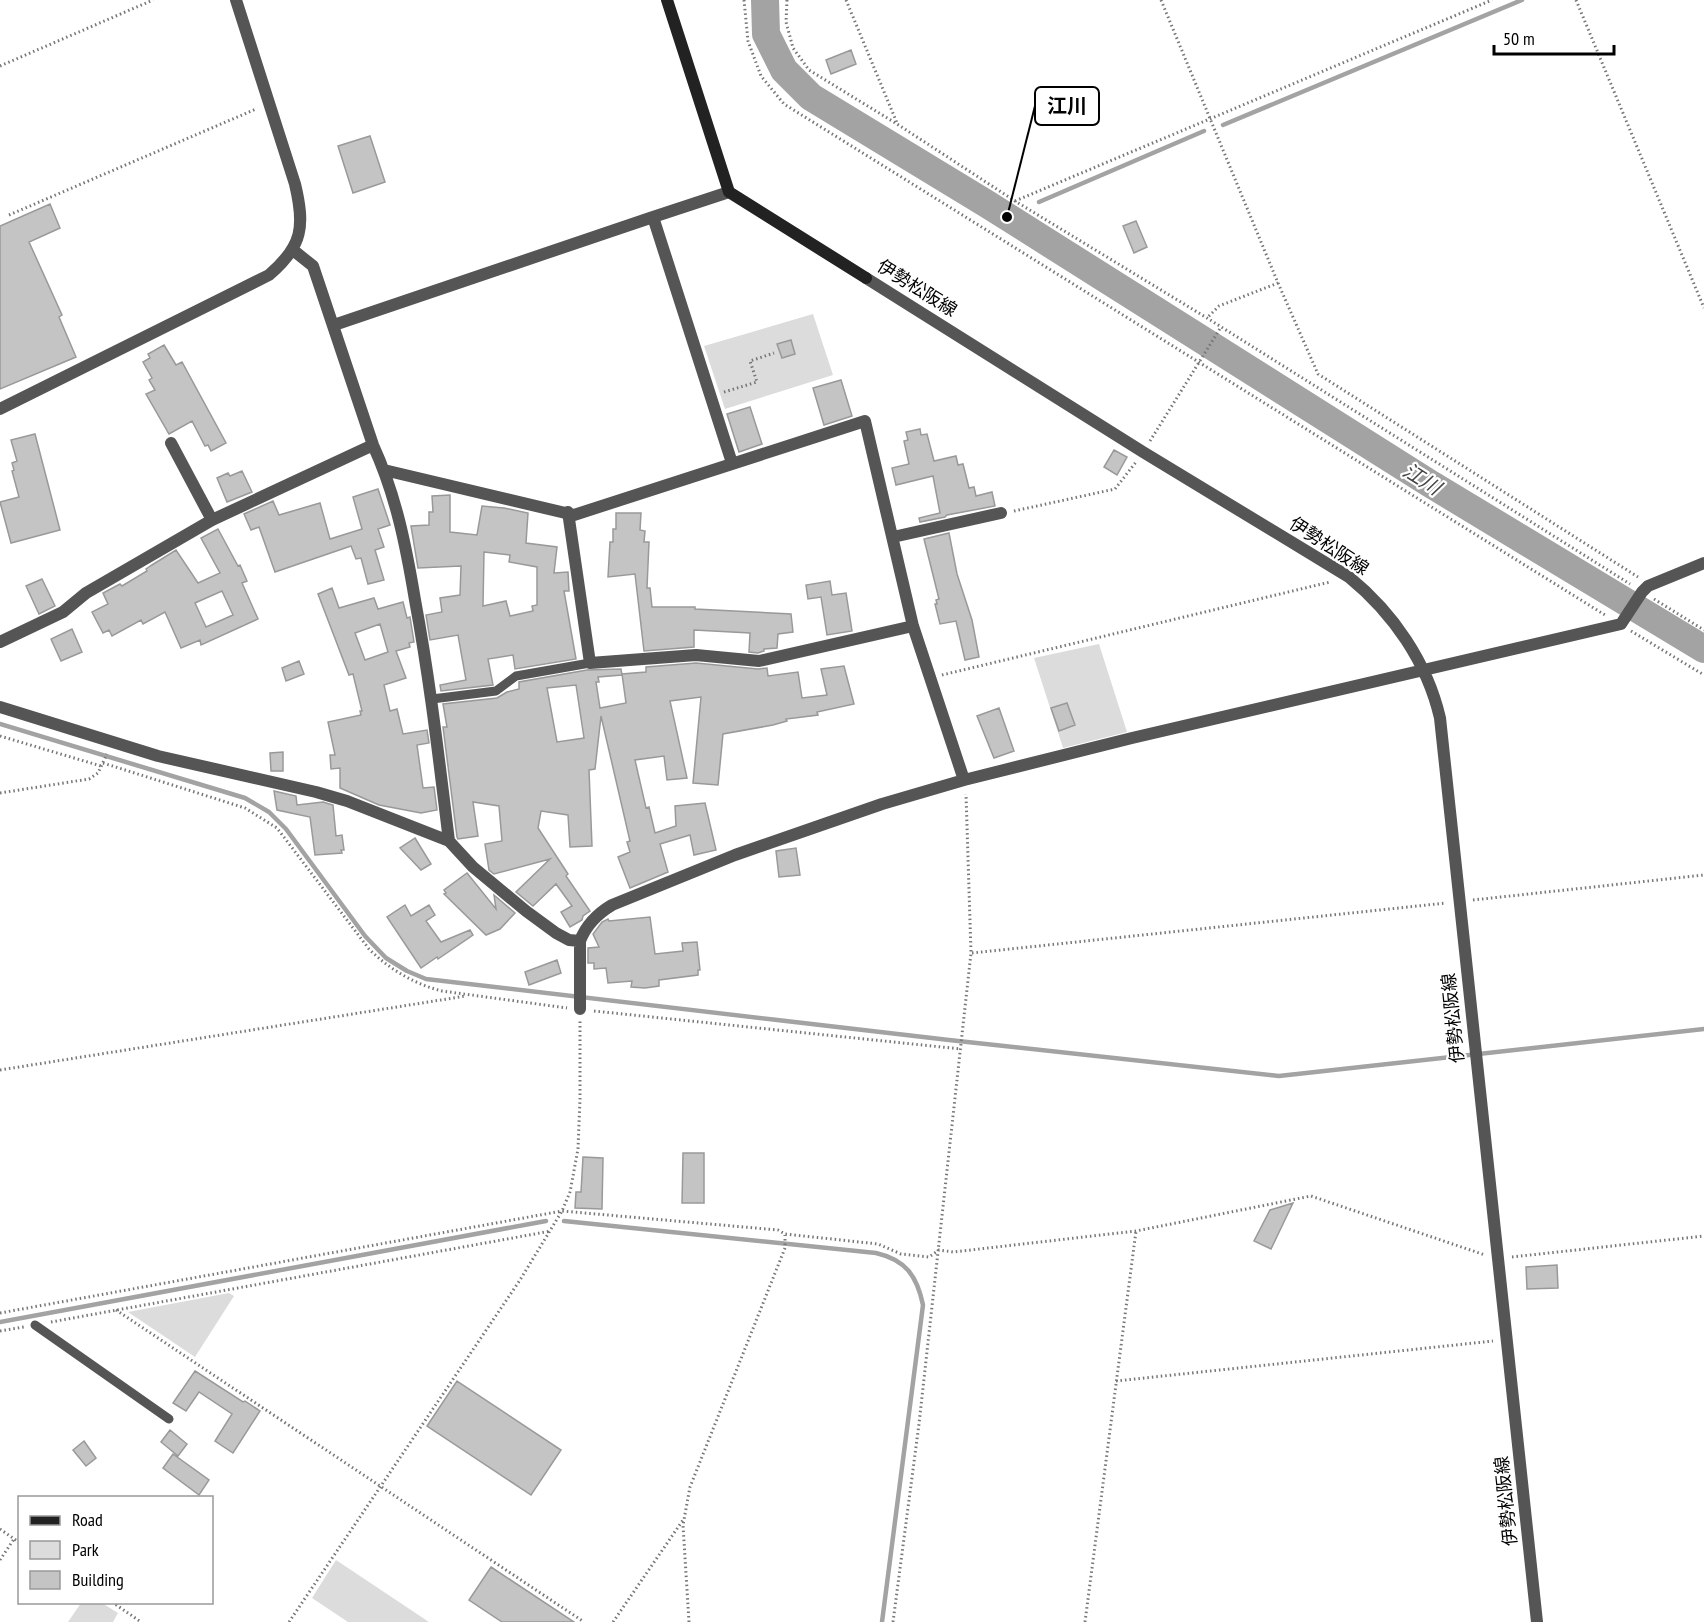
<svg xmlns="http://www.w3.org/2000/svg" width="1704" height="1622" viewBox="0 0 1704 1622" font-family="'PT Sans Narrow','Noto Sans JP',sans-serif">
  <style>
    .green { fill: #dcdcdc }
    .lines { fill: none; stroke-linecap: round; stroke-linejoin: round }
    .stream { stroke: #a3a3a3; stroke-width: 4.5 }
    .river { stroke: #a3a3a3; stroke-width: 28 }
    .building { fill: #c4c4c4; stroke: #999; stroke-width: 1.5; fill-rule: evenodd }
    .path { stroke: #777; stroke-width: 3; stroke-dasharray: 1.5 3; stroke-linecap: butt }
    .lane { stroke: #555; stroke-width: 9 }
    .street { stroke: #555; stroke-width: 12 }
    .secondary { stroke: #222; stroke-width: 12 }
    .labels { text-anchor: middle; stroke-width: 4.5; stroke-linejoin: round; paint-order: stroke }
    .street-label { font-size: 18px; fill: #000; stroke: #fff }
    .water-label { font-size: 20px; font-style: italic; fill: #444; stroke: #fff }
    .leader { fill: none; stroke: #000; stroke-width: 2 }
    .callout-dot { fill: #000; stroke: #fff; stroke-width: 2 }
    .callout { fill: #fff; stroke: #000; stroke-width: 2 }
    .callout-label { font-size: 20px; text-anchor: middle; font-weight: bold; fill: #000 }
  </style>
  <rect width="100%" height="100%" fill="#fff"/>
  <path class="green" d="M813 314 833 375 725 409 704 346Z
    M1099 644 1127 732 1063 748 1034 658Z
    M229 1293 234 1296 195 1357 128 1312Z
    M336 1560 429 1622H348L312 1598Z
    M81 1603H102L118 1613 113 1622H68Z"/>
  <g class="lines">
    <path class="stream" d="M1223 125 1522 0
      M1039 202 1204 131
      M0 724 245 798 269 812 286 829 365 936 386 958 407 971 426 979 949 1040 1279 1076 1704 1029
      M564 1221 876 1253C906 1260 917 1276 923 1305L882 1622
      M0 1322 546 1221"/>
    <path class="river" d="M765 0 766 34 784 70 811 97 987 204 1429 483 1704 649"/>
  </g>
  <path class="building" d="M851 50 856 64 831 74 826 60Z
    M370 136 385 182 353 193 338 146Z
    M50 204 60 228 29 242 62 315 59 317 76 357 0 389V226Z
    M1136 221 1147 247 1134 253 1123 226Z
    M791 340 795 354 782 358 777 344Z
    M164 345 176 365 182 362 226 443 211 451 208 445 205 446 192 421 169 434 146 394 155 390 149 380 152 378 143 362 150 358 148 354Z
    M841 380 852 416 824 425 813 388Z
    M750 407 762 444 739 452 727 414Z
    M920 429 921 435 927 434 934 461 956 456 958 465 963 464 969 488 974 487 976 496 992 492 995 506 947 515 945 517 920 522 919 518 940 513 933 476 896 485 892 468 909 464 904 441 908 440 906 432Z
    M35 434 60 530 11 543 0 502 19 497 12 471 14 470 12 463 17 461 11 440Z
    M1114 450 1127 457 1117 475 1104 467Z
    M242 471 252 492 227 502 217 478 228 473 230 476Z
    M378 489 390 525 378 529 384 547 375 550 384 580 368 584 361 558 356 559 351 546 275 572 259 527 251 530 244 514 273 501 279 515 320 503 330 539 362 529 353 497Z
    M450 495V532L477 535 482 506 504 508 528 513 526 543 557 547 554 573 568 572 569 591H564L576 659 515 669 513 655 488 659 493 685 441 691 440 685 466 680 458 635 430 640 426 615 442 612 440 598 460 595 461 566 418 568 411 526 429 525V512H433L432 496ZM484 552 510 555 509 562 537 567V605L532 606 533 611 510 616 506 601 483 606Z
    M616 513H641L640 530 645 531 644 542H649L647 588H650L652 607H695V609L791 614 793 632 778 634 777 648 764 649V651L758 653 749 652 750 633 694 630V647L644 651 635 574 608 577 610 542H613V529H616Z
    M218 529 238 566 240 565 247 581 242 583 258 619 201 645 200 640 181 648 165 612 143 624 141 620 112 636 109 630 103 633 92 612 108 604 103 593 120 584 122 586 147 571 146 569 152 565 176 550 198 583 220 573 201 538ZM222 591 233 615 206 627 195 603Z
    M949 533 957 574 972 620 979 657 965 660 956 621 940 624 935 604H937L936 600 939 599 924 539Z
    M42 579 55 606 39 614 26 586Z
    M830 581 832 595 846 593 852 631 827 635 821 597 808 599 806 585Z
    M332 588 339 608 374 598 378 609 403 602 407 618 410 617 414 642 409 643 410 647 396 651 406 678 384 685 390 711 397 709 403 734 427 730 429 743 417 745 423 788 434 787 437 810 421 813 379 805 340 788V768L331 769 330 755H335L328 722 361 715 360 711H362L353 674 349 675 318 594ZM380 624 388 652 365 660 355 633Z
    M72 629 82 652 61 661 51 639Z
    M299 661 304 674 286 681 282 668Z
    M696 663 758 669 767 668 768 676 798 672 802 698 827 695 821 669 844 666 854 704 817 712 818 715 786 719 787 721 773 725 723 734 718 785 693 783 701 697 670 701 687 778 667 780 664 756 635 760 646 808 649 807 655 833 676 826 675 806 705 803 716 850 694 855 690 835 660 844 668 872 630 888 618 857 630 852 627 842 630 841 601 716 595 769 589 770 592 846 570 847 568 815 541 811 538 828 568 874 566 876 590 911 583 916 582 920 570 927 561 912 572 906 556 884 533 906 516 892 550 859 494 874 489 870 485 844 502 841 499 806 473 802 478 836 458 839 457 837 443 727H447L443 704 497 698 507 692 519 689V682L587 670 621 669 622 675 598 677 599 682H596L600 708 626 703 622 674 646 672V667ZM576 685 584 738 557 742 547 688Z
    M1067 703 1075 725 1059 731 1051 708Z
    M999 708 1014 751 994 758 977 716Z
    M283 752V771H271L270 753Z
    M274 791 296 796 297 805 323 802 333 805 336 836 342 835 344 850H341L342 853 315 855 310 817 277 810Z
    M415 838 431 864 421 870 400 848Z
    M796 848 800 875 779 877 776 851Z
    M467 873 496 909 494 895 515 913 500 929 486 935 444 894 446 893 444 890Z
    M405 905 411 916 429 905 435 915 426 921 441 942 470 930 473 935 438 959 437 957 421 968 387 917Z
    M650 917 655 954 683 951 682 943 697 942 700 970H698V975L659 980V986L645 988 631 987 632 981 608 983 606 968 594 969V963H588V948L599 947 593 934 602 922 608 919 609 921Z
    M557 960 561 973 529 985 525 972Z
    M683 1153H704V1203H682Z
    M583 1157 603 1158 602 1209 575 1208 576 1192H581Z
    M1293 1203 1271 1249 1254 1241 1270 1210Z
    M1557 1265 1558 1288 1527 1289 1526 1267Z
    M195 1371 243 1402 245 1401 260 1411 233 1453 215 1441 232 1414 199 1392 186 1411 173 1403Z
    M457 1381 561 1450 531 1495 427 1426Z
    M170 1430 187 1444 178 1456 161 1442Z
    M84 1441 96 1458 86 1466 73 1450Z
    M173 1454 209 1480 199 1495 163 1468Z
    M491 1567 574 1622H502L469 1600Z"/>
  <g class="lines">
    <path class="path" d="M744 0 748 41 761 76 784 104 1605 615
      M787 0 786 22 793 48 809 70 897 124 1015 201 1207 318 1630 584
      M846 0 897 123
      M1161 0 1278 283 1219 306 1207 318
      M1576 0 1704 308
      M0 66 153 0
      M1015 201 1492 0
      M9 215 256 109
      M1278 283 1318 374 1638 577
      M724 392 757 382 750 361 774 353
      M1150 441 1221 327
      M1014 511 1115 489 1136 462
      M1654 599 1704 630
      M1631 631 1704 675
      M942 675 1330 582
      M0 736 101 766
      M103 763 245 808 277 828 369 949C389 969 414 984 442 991L567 1008
      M0 793 89 779 98 773 107 754
      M1473 900 1704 875
      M972 953 1446 903
      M594 1011 961 1049
      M0 1070 466 996
      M1512 1257 1704 1236
      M116 1310 584 1622
      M0 1313 562 1211 778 1230 785 1234 878 1244 901 1254 929 1257 939 1250 953 1252 1136 1231 1311 1196 1485 1255
      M51 1322 551 1231
      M0 1331 24 1327
      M1116 1381 1493 1341
      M0 1529 20 1543
      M0 1560 14 1539
      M112 1602 141 1622
      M289 1622 520 1280 562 1211 570 1192 578 1149 580 1099V1020
      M613 1622 683 1520
      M689 1622 683 1525 690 1487 785 1248V1235
      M893 1622 919 1424 971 953 966 794
      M1085 1622 1136 1231"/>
    <path class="lane" d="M432 699 496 691 516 676 590 663
      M35 1325 169 1419"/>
    <path class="street" d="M729 192 653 217 732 463
      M293 250 313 266 373 445C396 495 406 546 415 600 430 680 439 760 449 841
      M866 278 1143 452 1349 577C1393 613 1427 662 1440 718L1537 1622
      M334 325 653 217
      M0 409 269 275C303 246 305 226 295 184L236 0
      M171 443 212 520
      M384 470 574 515 865 421 913 626 964 780
      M568 512 590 663 696 655 759 661 913 626
      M893 537 1001 513
      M0 642 63 612 86 593 212 520 373 445
      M0 707 158 756 316 792 347 801 449 841 473 867 526 911 556 933 569 940 580 941
      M580 1009V941C586 925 597 914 612 905L735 855 882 804 964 780 1132 738 1621 624 1642 592 1648 586 1704 563"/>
    <path class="secondary" d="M667 0 729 192 866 278"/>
  </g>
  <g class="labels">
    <g class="street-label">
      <text transform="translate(917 288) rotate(32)" y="6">伊勢松阪線</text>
      <text transform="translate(1329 546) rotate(33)" y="6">伊勢松阪線</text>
      <text transform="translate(1453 1018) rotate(-96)" y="6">伊勢松阪線</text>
      <text transform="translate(1506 1501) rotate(-96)" y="6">伊勢松阪線</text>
    </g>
    <g class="water-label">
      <text transform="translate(1422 479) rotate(32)" y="7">江川</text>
    </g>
  </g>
  <path class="leader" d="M1007 217L1035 106"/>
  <circle class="callout-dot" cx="1007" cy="217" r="6"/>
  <rect class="callout" x="1035" y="87" width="64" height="38" rx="6"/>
  <g class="callout-label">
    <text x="1067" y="113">江川</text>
  </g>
  <rect x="18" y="1496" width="195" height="108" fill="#ffffff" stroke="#999999" stroke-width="1.5"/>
  <rect x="30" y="1516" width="30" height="9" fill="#222222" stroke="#999999" stroke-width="1.5"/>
  <text x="72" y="1526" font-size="18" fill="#000000">Road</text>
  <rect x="30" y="1541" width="30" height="18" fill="#dcdcdc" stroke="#999999" stroke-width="1.5"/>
  <text x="72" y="1556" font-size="18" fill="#000000">Park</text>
  <rect x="30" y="1571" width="30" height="18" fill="#c4c4c4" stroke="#999999" stroke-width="1.5"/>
  <text x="72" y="1586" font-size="18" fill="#000000">Building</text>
  <path d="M1494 45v9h120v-9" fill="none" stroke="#000000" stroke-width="3"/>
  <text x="1503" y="45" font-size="18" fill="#000000" stroke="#ffffff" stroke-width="4.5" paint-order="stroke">50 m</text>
</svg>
